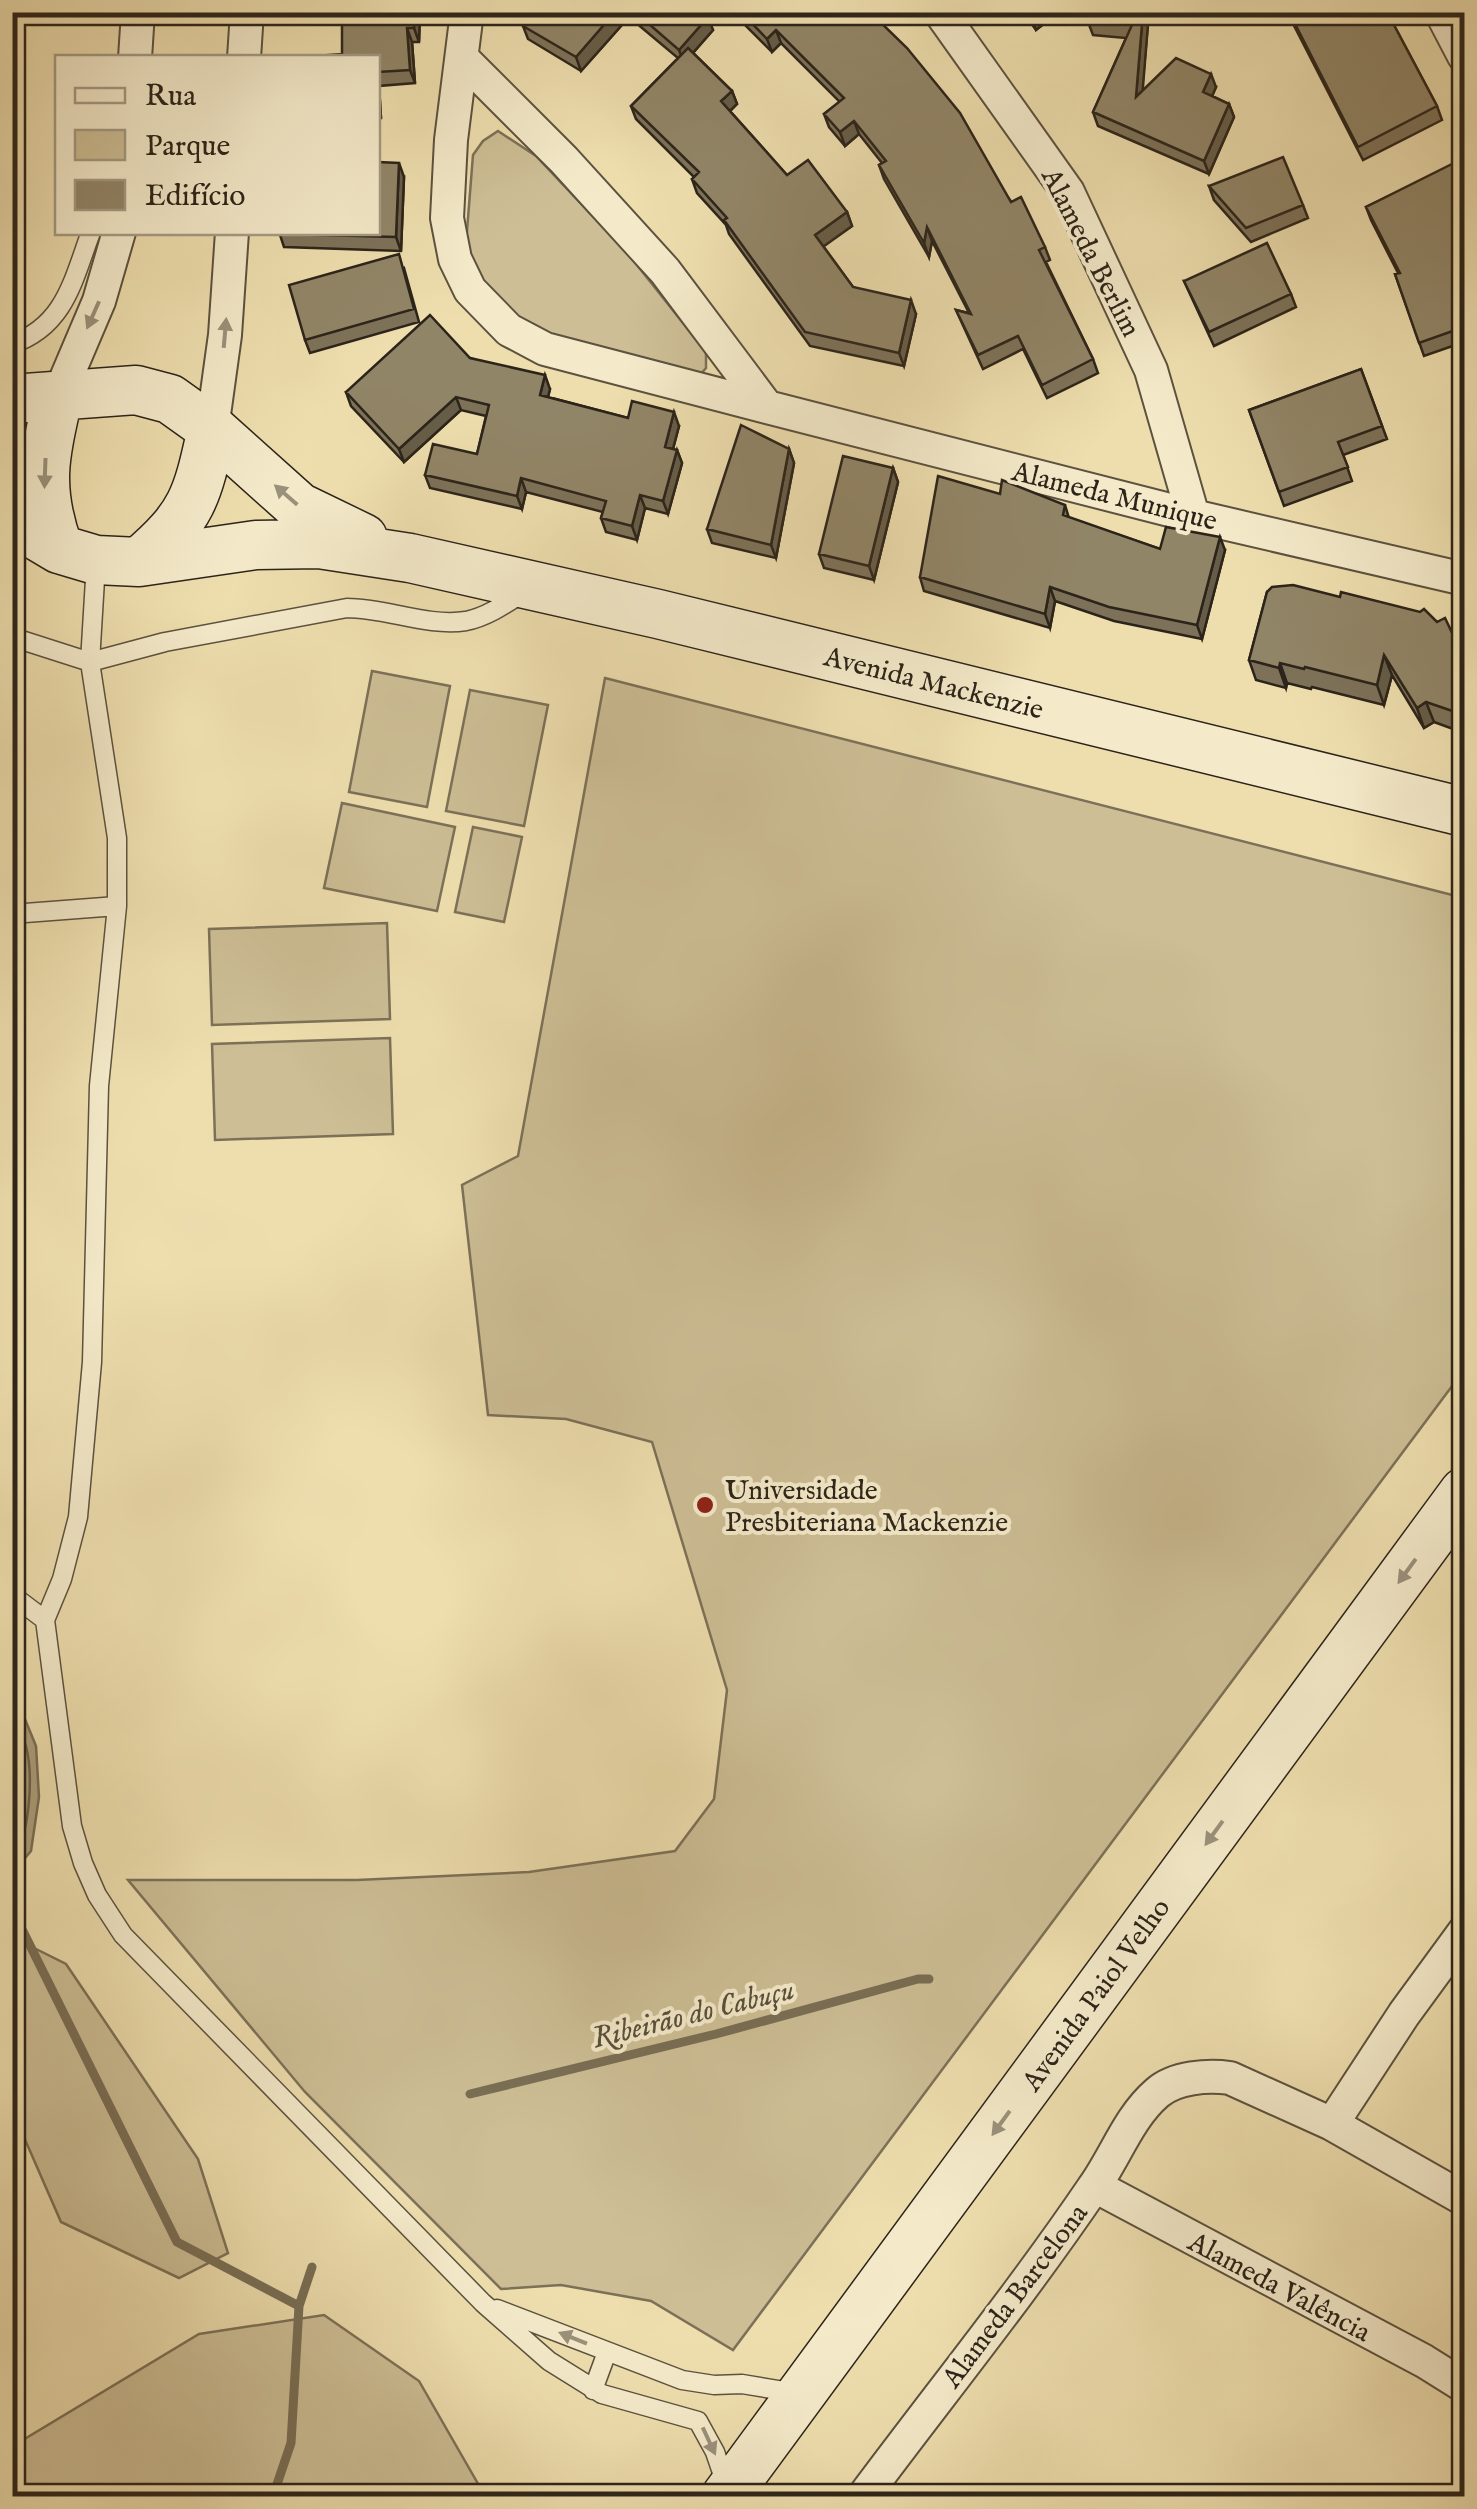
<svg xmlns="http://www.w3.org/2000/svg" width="1477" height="2509" viewBox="0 0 1477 2509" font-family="'IM FELL English',serif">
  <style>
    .green { fill: #cdbe95; stroke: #7c7158; stroke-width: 2.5 }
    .water { fill: #ac9f7c; stroke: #796e55; stroke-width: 2.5 }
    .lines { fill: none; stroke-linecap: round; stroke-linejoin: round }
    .shore { stroke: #6c624b; stroke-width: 2.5 }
    .stream { stroke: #796e55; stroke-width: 9 }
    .service-casing { stroke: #5c523f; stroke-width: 21 }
    .minor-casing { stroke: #5c523f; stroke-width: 36 }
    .secondary-casing { stroke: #2c241a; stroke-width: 51 }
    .service { stroke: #f4eaca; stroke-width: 18 }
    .minor { stroke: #f4eaca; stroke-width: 32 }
    .secondary { stroke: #f4eaca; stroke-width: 48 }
    .wall { fill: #7d7259; stroke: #2c241a; stroke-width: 2.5 }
    .shaded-wall { fill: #665d48; stroke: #2c241a; stroke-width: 2.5 }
    .building { fill: #918567; stroke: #2c241a; stroke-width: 2.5 }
    .oneway { fill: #9a917b }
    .poi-dot { fill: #8f2418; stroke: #f4eaca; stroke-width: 4 }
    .labels { text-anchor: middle; stroke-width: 8; stroke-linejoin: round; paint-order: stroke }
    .street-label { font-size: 28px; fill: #2c241a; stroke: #f4eaca }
    .poi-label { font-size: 28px; fill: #2c241a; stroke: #f4eaca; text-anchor: start }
    .water-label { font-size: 30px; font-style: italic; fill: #594f3c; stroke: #f4eaca }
  </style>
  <rect width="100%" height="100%" fill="#eedeae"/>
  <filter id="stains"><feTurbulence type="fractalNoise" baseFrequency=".002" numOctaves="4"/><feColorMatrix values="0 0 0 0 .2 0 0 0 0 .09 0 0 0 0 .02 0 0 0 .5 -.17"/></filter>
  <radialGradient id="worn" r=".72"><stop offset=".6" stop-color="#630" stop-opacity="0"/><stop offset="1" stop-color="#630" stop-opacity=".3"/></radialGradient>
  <path class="green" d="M498 131 536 156 629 255 706 352V368L698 377 545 339 497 306 465 256 473 155 483 141Z
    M372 671 450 686 427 807 349 792Z
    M605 678 1464 898V1370L733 2350 651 2301 561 2285 501 2289 305 2092 128 1880H357L529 1872 675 1851 714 1799 727 1690 652 1442 566 1419 488 1415 462 1185 518 1156Z
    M470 690 548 705 524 826 446 811Z
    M342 803 455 827 437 911 324 888Z
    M473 827 522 837 504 922 455 912Z
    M387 923 390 1019 212 1025 209 929Z
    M390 1038 393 1134 215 1140 212 1044Z
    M12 1937 66 1964 198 2159 228 2253 179 2278 61 2222 13 2112Z
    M324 2315 419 2381 485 2496H13V2446L199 2334Z"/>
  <path class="water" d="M13 1690 36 1746 39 1797 31 1851 13 1872Z"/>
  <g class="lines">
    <path class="shore" d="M12 1716C17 1725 23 1736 26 1746 33 1773 31 1836 12 1857"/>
    <path class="stream" d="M12 1909 177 2242 299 2306
      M470 2094 716 2034 918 1979H929
      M273 2496 291 2443 299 2306 312 2267"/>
    <defs>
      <path id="service" d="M12 344C65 326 73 280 91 232
        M96 563 90 662 117 838V906L99 1086 92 1362 78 1517 62 1579 45 1620 72 1826 83 1863 97 1895 123 1935 483 2303 549 2361 602 2394 698 2421 715 2452 727 2487
        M12 637 90 662 165 642 347 608C386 608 427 627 466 621 487 617 507 603 524 592
        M12 914 117 906
        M12 1595 45 1620
        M497 2309 682 2380 714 2385 742 2384 796 2393
        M593 2390 607 2352"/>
      <path id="minor" d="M467 12 451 140 447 218 455 259 470 290 509 330 545 349 767 407 1193 516 1464 579
        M940 12 1068 192 1151 370 1193 516
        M1441 12 1464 56
        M135 58 138 12
        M244 58 247 12
        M463 59 564 160 665 271 767 407
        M59 395 99 301 119 232
        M212 429 225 335 232 232
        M1332 2124 1404 2014 1464 1932
        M1095 2186 1424 2361 1464 2386
        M864 2496C940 2394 1021 2294 1093 2188 1115 2158 1128 2118 1157 2093 1175 2077 1208 2075 1230 2078L1332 2124 1464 2199"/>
      <path id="secondary" d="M59 395C44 454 37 490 59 549
        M12 399 136 390 170 399 212 429 299 507 363 538
        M12 521 59 549 96 560 139 562 256 545 319 544 410 558 658 614 1464 812
        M139 562C193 516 197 497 212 429
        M726 2496 1464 1492"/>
    </defs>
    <use href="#service" class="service-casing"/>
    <use href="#minor" class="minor-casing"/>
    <use href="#secondary" class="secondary-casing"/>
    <use href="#service" class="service"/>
    <use href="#minor" class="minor"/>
    <use href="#secondary" class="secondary"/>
  </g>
  <path class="wall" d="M420 12 419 42H412L415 83 379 86 381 118H378V58L342 54Z
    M523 12H703L713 30 693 53 732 91 737 104 730 111 787 175 847 212 852 226 823 246 853 287 916 314 904 366 810 346 729 234 726 225 697 193 692 179 694 177 636 119 631 106 678 58 629 17 581 71 528 39 523 26Z
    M732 12H870L1045 247 1050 260 1046 262 1093 359 1098 373 1047 398 1023 349 983 369 956 310 969 313 932 241 929 257 884 179 879 165 882 163 859 134 845 146 829 127 824 114 840 102 781 43 772 52Z
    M1023 12H1059L1036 30Z
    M1149 12 1142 91 1216 87 1212 96 1229 104 1234 117 1209 174 1098 126 1093 112 1126 38 1093 35 1088 22Z
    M1287 12H1387L1437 106 1442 120 1363 160Z
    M1464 160V342L1424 356 1395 274 1398 273 1371 220 1366 207Z
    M404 177 401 251 284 247 279 232Z
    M1209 186 1303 205 1308 218 1251 242 1214 200Z
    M404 268 419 322 310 353 305 340Z
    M1184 281 1291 294 1296 307 1214 346Z
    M470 358 550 389 548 397 628 418 679 426 673 449 677 450 682 463 668 514 645 508 637 540 606 532 601 518 603 512 526 492 522 509 430 488 425 475 477 454 486 416 461 410 404 462 351 406 346 392Z
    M1361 369 1387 439 1343 455 1352 481 1284 506 1249 410Z
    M789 449 794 463 776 558 712 543 707 529Z
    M893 468 898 482 874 580 824 568 819 554Z
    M1000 494 1065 505 1069 518 1160 549 1225 550 1202 639 1114 621 1055 601 1050 628 924 591 920 577Z
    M1267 592 1464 658V733L1434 722 1424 728 1392 675 1384 705 1312 687 1311 689 1287 683 1286 688 1256 680 1249 660Z"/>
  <path class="shaded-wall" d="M414 12H420L419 42 414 28Z
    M615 12H627L629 17 581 71 576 57Z
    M1036 12H1059L1036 30 1031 16Z
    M1143 12H1149L1141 111 1136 97Z
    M708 17 713 30 684 63 679 50Z
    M407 28 412 42 415 83 410 70Z
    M776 30 781 43 772 52 767 39Z
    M1211 74 1216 87 1208 106 1203 92Z
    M378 83 379 86 381 118 378 109Z
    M732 91 737 104 726 115 721 101Z
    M1229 104 1234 117 1209 174 1204 161Z
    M854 121 859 134 845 146 840 132Z
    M399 163 404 177 401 251 396 237Z
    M847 212 852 226 820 249 815 235Z
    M927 227 932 241 929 257 924 243Z
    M911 300 916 314 904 366 899 353Z
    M545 375 550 389 545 408 540 395Z
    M456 397 461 410 404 462 399 449Z
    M674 412 679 426 670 460 665 447Z
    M789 449 794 463 776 558 771 545Z
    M677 450 682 463 668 514 663 501Z
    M893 468 898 482 874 580 869 566Z
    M521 478 526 492 522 509 517 496Z
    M640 495 645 508 637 540 632 526Z
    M1220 537 1225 550 1202 639 1197 625Z
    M1050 587 1055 601 1050 628 1045 614Z
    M1384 655 1392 675 1384 705 1377 685Z
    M1280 663 1287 683 1286 688 1279 668Z
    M1426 702 1434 722 1424 728 1417 708Z"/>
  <path class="building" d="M342 12H414V28H407L410 70 378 72V58H317V56L342 54Z
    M523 12H615L576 57 523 26Z
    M635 12H703L708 17 679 50Z
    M741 12H870L907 48 960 113 1011 202 1021 197 1045 247 1039 250 1093 359 1042 385 1018 336 978 355 956 310 971 314 927 227 924 243 879 165 886 161 854 121 840 132 824 114 844 98 776 30 767 39Z
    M1089 12H1143L1136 97 1176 58 1211 74 1203 92 1229 104 1204 161 1093 112 1132 25 1088 22Z
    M1289 12H1387L1437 106 1358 147Z
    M688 48 732 91 721 101 787 175 808 160 847 212 815 235 853 287 911 300 899 353 805 332 724 220 727 218 692 179 699 172 631 106Z
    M1283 157 1303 205 1246 228 1209 186Z
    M1464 158V327L1419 343 1395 274 1400 273 1366 207Z
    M378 162 399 163 396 237 279 234 378 232Z
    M1267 243 1291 294 1209 332 1184 281Z
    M399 254 414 309 305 340 289 285Z
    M430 315 470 358 545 375 540 395 628 418 632 401 674 412 665 447 677 450 663 501 640 495 632 526 601 518 606 501 521 478 517 496 425 475 433 444 477 454 489 405 456 397 399 449 346 392Z
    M1361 369 1382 426 1338 442 1348 467 1279 492 1249 410Z
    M1464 418V458L1458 419Z
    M741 425 789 449 771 545 707 529Z
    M843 456 893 468 869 566 819 554Z
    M938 476 1000 494 1002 480 1065 505 1063 515 1160 549 1166 527 1220 537 1197 625 1109 607 1050 587 1045 614 920 577Z
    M1293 585 1340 597 1341 592 1420 612 1424 609 1437 622 1445 618 1464 658V715L1426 702 1417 708 1384 655 1377 685 1305 667 1304 669 1280 663 1279 668 1249 660 1267 592 1272 587Z"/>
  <defs><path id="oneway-solid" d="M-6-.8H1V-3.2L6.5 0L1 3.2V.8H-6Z" transform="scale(2.5)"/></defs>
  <g class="oneway">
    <use href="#oneway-solid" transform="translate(93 315) rotate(114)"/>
    <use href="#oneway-solid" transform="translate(225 333) rotate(-85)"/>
    <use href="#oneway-solid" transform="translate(45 473) rotate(92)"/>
    <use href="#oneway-solid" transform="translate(286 495) rotate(-139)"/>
    <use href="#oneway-solid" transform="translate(1407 1571) rotate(126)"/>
    <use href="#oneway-solid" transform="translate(1214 1833) rotate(126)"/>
    <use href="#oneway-solid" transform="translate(1001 2123) rotate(126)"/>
    <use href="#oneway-solid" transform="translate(573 2338) rotate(-158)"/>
    <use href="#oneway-solid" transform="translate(709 2441) rotate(65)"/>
  </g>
  <circle class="poi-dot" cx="705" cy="1505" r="10"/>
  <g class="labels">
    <g class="street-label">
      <text transform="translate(1092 252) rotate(63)" y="10">Alameda Berlim</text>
      <text transform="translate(1115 495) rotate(14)" y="10">Alameda Munique</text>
      <text transform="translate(934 682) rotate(14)" y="10">Avenida Mackenzie</text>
      <text transform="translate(1095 1994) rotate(-54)" y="10">Avenida Paiol Velho</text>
      <text transform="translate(1280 2286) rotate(28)" y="10">Alameda Valência</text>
      <text transform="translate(1014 2295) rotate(-53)" y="10">Alameda Barcelona</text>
    </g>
    <g class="poi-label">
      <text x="725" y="1499">Universidade<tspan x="725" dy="32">Presbiteriana Mackenzie</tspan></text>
    </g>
    <g class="water-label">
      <text transform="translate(693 2013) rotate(-14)" y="10">Ribeirão do Cabuçu</text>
    </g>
  </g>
  <rect width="1477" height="2509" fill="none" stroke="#eedeae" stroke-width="50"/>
  <rect x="15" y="15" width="1447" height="2479" fill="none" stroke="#2c241a" stroke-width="5"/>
  <rect x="25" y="25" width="1427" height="2459" fill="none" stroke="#2c241a" stroke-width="2.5"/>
  <rect x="55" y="55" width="325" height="180" fill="#f4eaca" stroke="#a49b84" stroke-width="2.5"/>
  <rect x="75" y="88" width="50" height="15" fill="#f4eaca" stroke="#a49b84" stroke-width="2.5"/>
  <text x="145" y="105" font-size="30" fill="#2c241a">Rua</text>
  <rect x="75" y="130" width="50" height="30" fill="#cdbe95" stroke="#a49b84" stroke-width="2.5"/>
  <text x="145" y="155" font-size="30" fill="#2c241a">Parque</text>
  <rect x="75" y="180" width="50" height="30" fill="#918567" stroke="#a49b84" stroke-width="2.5"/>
  <text x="145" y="205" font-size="30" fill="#2c241a">Edifício</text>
  <rect width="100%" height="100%" filter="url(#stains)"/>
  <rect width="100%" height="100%" fill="url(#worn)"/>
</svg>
